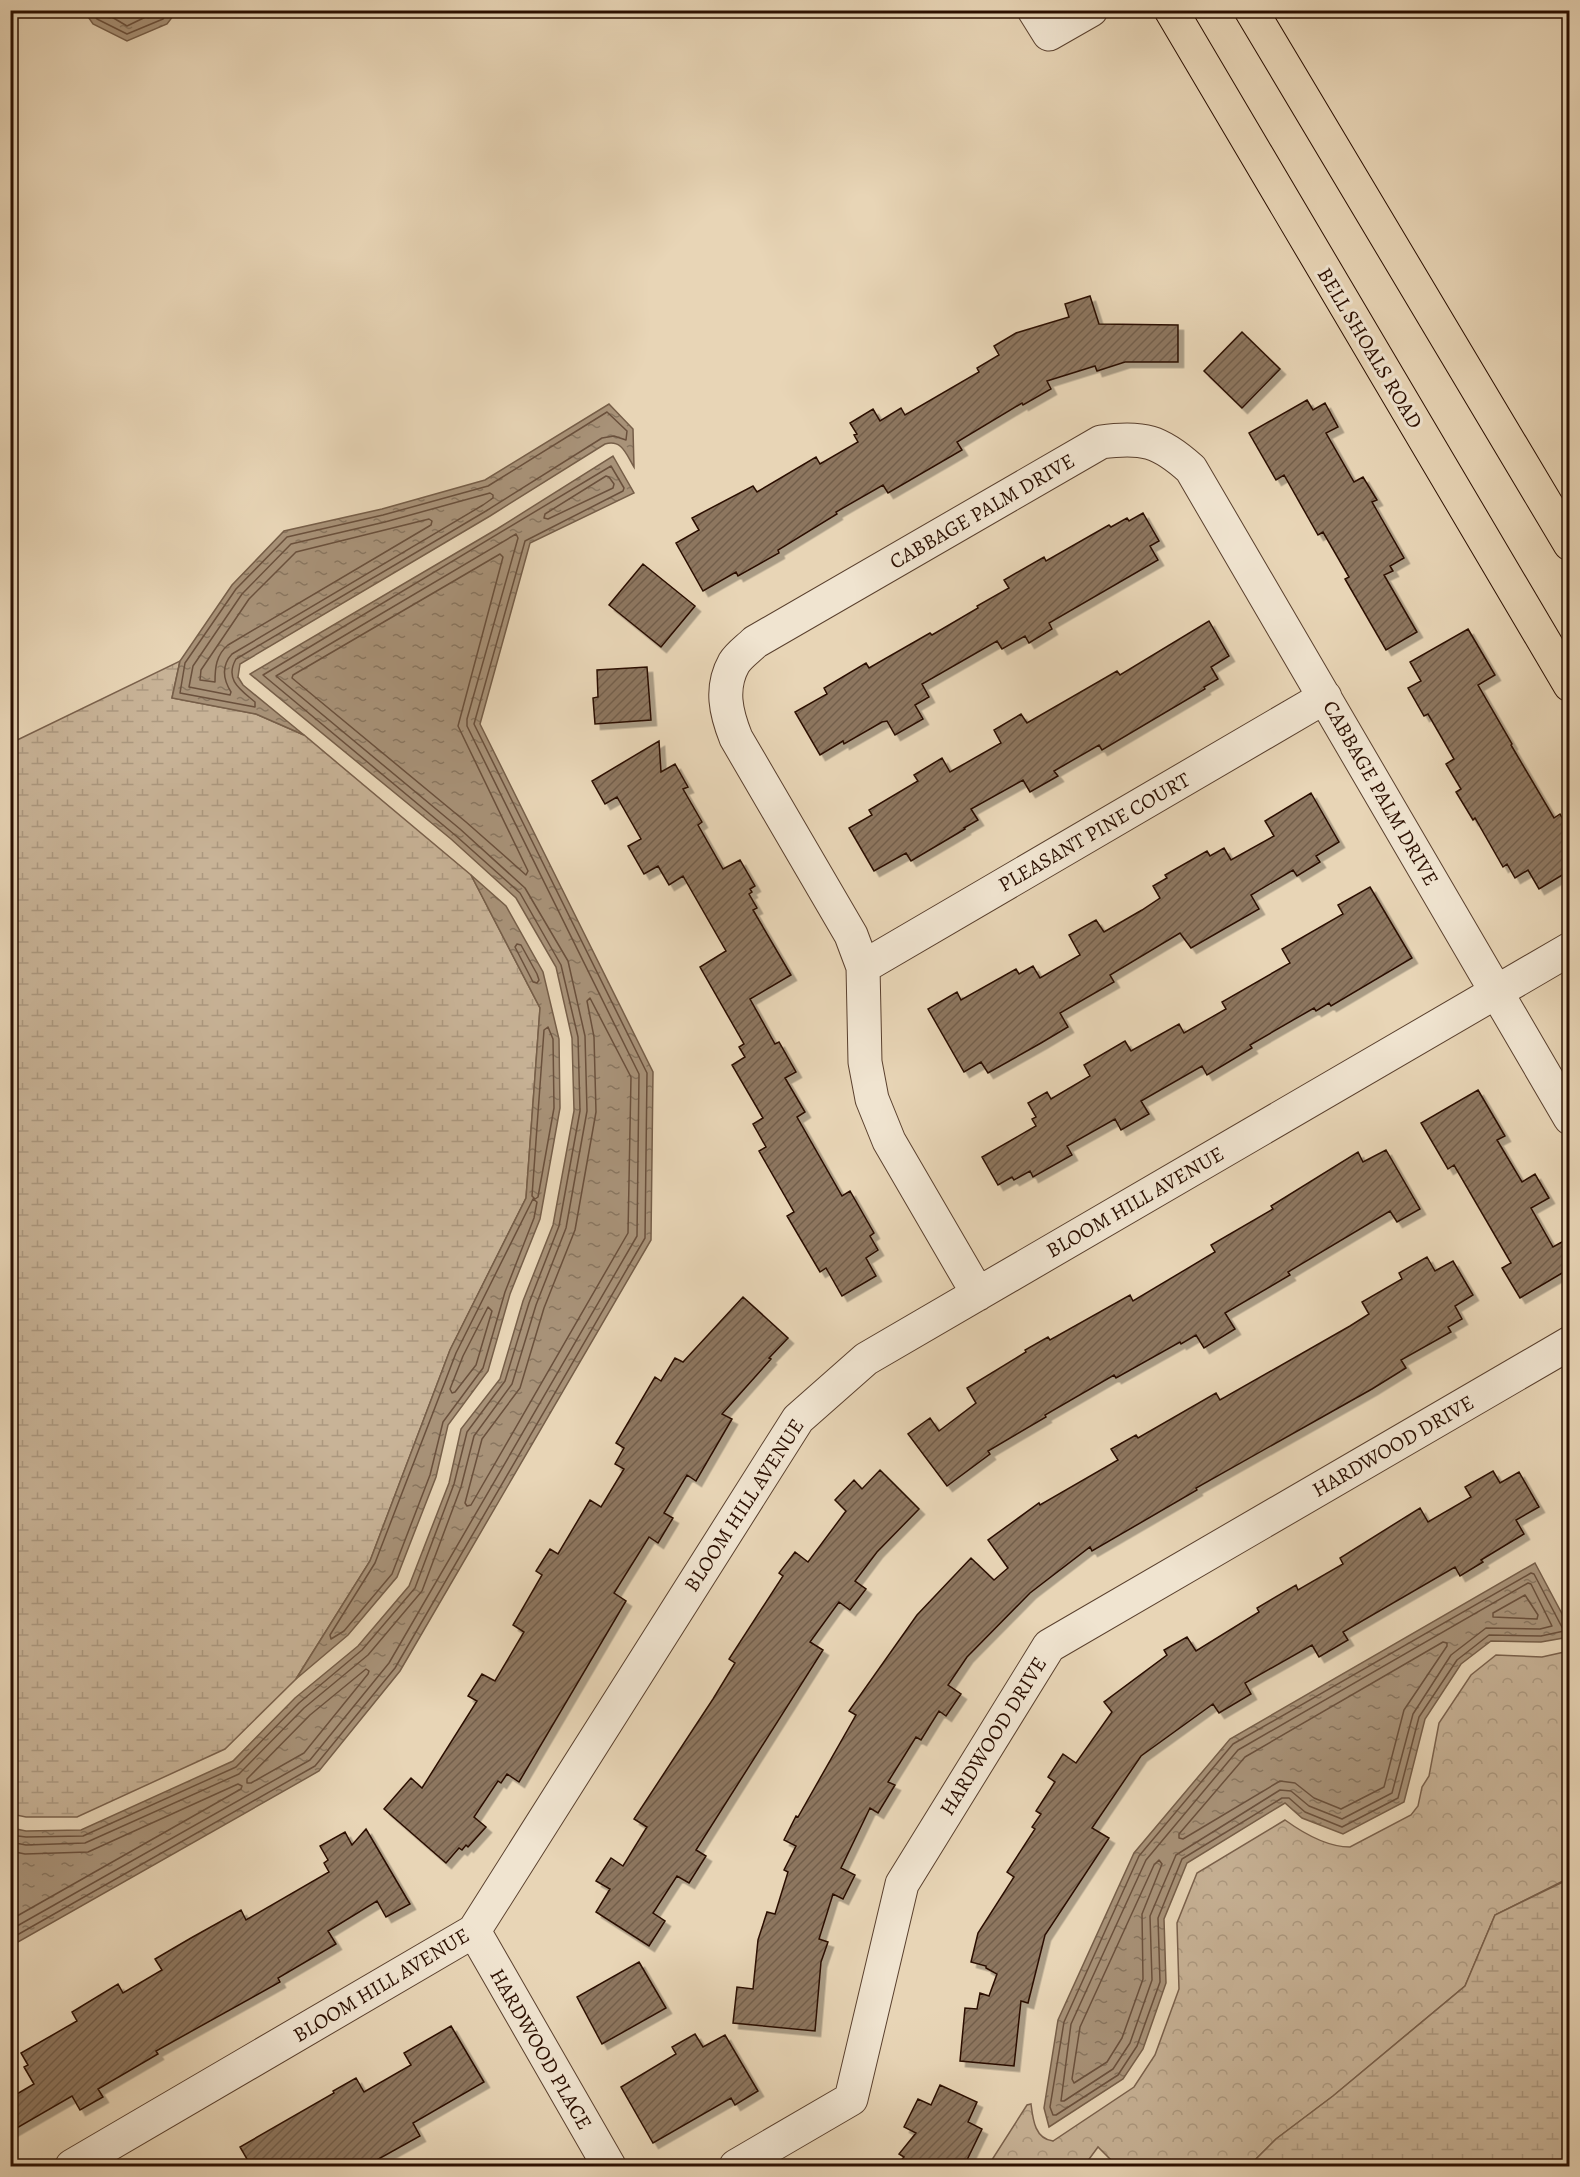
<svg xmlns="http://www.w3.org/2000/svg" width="1580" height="2177" viewBox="0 0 1580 2177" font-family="Alegreya,serif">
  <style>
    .forest { fill: url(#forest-crowns); stroke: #7a614c; stroke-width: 1.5 }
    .wetland { fill: url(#wetland-marsh); stroke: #7a614c; stroke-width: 1.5 }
    .water { fill: url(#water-ripples); stroke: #765e48; stroke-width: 1.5 }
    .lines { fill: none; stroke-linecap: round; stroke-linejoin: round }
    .shore { stroke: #6a503c; stroke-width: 1.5 }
    .building { fill: url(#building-hatch); stroke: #2b0f00; stroke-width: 1.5; filter: url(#shadow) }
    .minor-casing { stroke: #5a402e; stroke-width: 35 }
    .major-casing { stroke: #2b0f00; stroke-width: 35 }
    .minor { stroke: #f0e4d0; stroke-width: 33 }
    .major { stroke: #e8d5b6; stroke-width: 33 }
    .labels { text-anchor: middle; stroke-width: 6; stroke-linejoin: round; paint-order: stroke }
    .street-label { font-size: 21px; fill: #2b0f00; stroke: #f0e4d0 }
  </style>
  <defs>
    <pattern id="forest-crowns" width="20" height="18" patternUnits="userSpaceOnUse" patternTransform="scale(1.5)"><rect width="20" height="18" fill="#c8b397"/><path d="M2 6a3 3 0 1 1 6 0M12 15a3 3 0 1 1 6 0" fill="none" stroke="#ac9980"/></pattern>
    <pattern id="wetland-marsh" width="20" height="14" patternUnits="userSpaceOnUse" patternTransform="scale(1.5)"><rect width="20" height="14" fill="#c8b397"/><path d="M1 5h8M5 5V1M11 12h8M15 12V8" fill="none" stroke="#ac9980"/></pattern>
    <pattern id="water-ripples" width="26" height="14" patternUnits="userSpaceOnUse" patternTransform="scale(1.5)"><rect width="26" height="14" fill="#a89278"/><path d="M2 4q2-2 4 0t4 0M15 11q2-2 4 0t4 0" fill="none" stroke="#897660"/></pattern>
    <pattern id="building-hatch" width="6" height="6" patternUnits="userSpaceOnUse" patternTransform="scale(1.5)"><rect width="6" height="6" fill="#8d765f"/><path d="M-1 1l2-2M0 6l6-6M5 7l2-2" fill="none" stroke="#735f4c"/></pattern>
    <filter id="shadow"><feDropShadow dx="5.5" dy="5.5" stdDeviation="0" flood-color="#0004"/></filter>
  </defs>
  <rect width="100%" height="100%" fill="#e8d5b6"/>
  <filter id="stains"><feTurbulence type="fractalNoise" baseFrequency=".00333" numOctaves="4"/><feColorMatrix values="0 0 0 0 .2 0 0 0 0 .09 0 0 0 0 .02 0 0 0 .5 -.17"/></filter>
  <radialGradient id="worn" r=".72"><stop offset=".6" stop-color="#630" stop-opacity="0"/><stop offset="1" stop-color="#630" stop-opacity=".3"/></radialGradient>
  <path class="forest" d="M1569 1651V1878L1495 1915 1465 1986 1333 2096 1276 2139 1249 2166H1117L1098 2147 1084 2166H988L1027 2105 1031 2104C1033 2120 1035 2139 1053 2141L1134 2087 1155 2055 1179 1989 1177 1923 1197 1873 1285 1820C1303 1833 1327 1847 1350 1847L1411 1815 1418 1806 1422 1787 1429 1776 1439 1723 1471 1675 1496 1655 1542 1657Z"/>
  <path class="wetland" d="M180 661 172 698 256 714 304 735 471 875 540 1008 526 1198 450 1350 370 1561 296 1679 225 1749 77 1817H26L11 1814V743Z
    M1569 1879V2166H1249L1276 2139 1333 2096 1465 1986 1495 1915Z"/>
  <path class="water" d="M84 11H177L167 24 127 41 93 24Z
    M609 404 633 429 634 467C626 454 622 439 605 444L490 516 240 664 238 677 243 685 304 735 256 714 172 698 180 661 232 585 284 531 382 509 485 480Z
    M613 456 634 493 530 543 480 724 653 1072 651 1240 400 1671 319 1771 11 1946V1828L26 1831 81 1830 233 1761 295 1698 358 1646 409 1586 449 1483 461 1429 500 1379 523 1301 553 1225 574 1111 572 1038 556 967 516 898 451 839 250 674 497 529Z
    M471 875 506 906 543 972 559 1039 560 1108 540 1219 510 1294 488 1371 448 1425 436 1477 397 1577 348 1635 296 1679 370 1561 450 1350 526 1198 540 1008Z
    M1535 1563 1569 1627V1637L1541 1642 1491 1641 1461 1664 1425 1719 1404 1802 1343 1834 1302 1818 1285 1803 1187 1863 1164 1919 1166 1983 1143 2049 1123 2079 1049 2127 1044 2108 1058 2020 1134 1853 1230 1739Z"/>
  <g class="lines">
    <path class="shore" d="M91 10 97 19 127 34 163 19 169 10
      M100 10 127 26 160 10
      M607 412 627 431 626 440 614 436 602 438 486 511 236 659C224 680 241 690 255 702V707L180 693 185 663 236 589 287 537 383 515 488 486Z
      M606 476 609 477 614 484 613 488 548 519 544 518 545 514Z
      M490 493 493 495V498L483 505 232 654C221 666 223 679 231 692L230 695 189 687 193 666 242 594 291 544 385 522Z
      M429 519 432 521 431 525 228 645C216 655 215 668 215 682L200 680 201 670 249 599 296 552Z
      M500 554 503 557 458 726 528 871 526 875 466 822 292 678 293 675Z
      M517 944 521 945 537 974 539 980 537 983 533 982 515 947Z
      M590 998 631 1077 628 1233 471 1505 467 1506 465 1503 482 1439 520 1388 544 1308 575 1230 596 1112 594 1037 587 1001Z
      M548 1027 553 1039 554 1108 538 1197 535 1199 532 1196 544 1030Z
      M533 1199 537 1202 534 1218 505 1292 483 1368 443 1422 430 1475 392 1574 344 1631 331 1639 330 1635 375 1563 456 1353Z
      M488 1307 492 1311 476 1365 455 1392 452 1393 450 1389 463 1356Z
      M1531 1573 1534 1574 1564 1631 1541 1636 1489 1635 1457 1660 1419 1717 1398 1798 1342 1827 1305 1812 1289 1798H1282L1182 1859 1158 1918 1160 1982 1137 2046 1118 2075 1056 2115H1053L1050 2107 1064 2022 1139 1856 1233 1744Z
      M1528 1583 1531 1584 1552 1626 1540 1629 1486 1628 1451 1655 1413 1714 1392 1793 1342 1819 1309 1806 1291 1791 1280 1790 1176 1855 1150 1916 1152 1980 1130 2043 1113 2069 1064 2101H1061L1071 2024 1146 1860 1238 1750Z
      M1525 1595 1538 1615 1537 1619 1493 1617V1613Z
      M1443 1642 1447 1643V1646L1404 1710 1384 1787 1341 1809 1314 1798 1295 1783 1280 1781 1183 1839 1179 1838V1834L1245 1757Z
      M366 1669 369 1671 368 1674 304 1753 251 1783H247V1779L310 1715Z
      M10 1835 26 1837 83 1836 236 1767 299 1703 362 1650 415 1588 454 1484 467 1432 505 1381 529 1303 559 1226 580 1111 578 1037 561 965 520 893 455 835 263 675 611 466 624 488 623 491 525 541 474 724 647 1073 645 1238 395 1668 315 1766 10 1939
      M10 1842 26 1845 85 1843 239 1774 304 1708 368 1655 422 1591 461 1487 474 1436 512 1384 536 1305 566 1228 587 1111 585 1036 568 961 525 888 460 829 276 676 516 534 518 538 467 719V726L639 1074 637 1236 389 1663 310 1760 10 1930
      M10 1851 25 1854 88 1852 238 1784 242 1786 241 1789 10 1920
      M1159 1860 1162 1864 1142 1914 1143 1979 1122 2038 1107 2062 1074 2083 1072 2079 1080 2027 1154 1865Z"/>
  </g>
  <path class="building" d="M1090 296 1099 324 1178 325V362H1125L1097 371 1095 366 1047 381 1051 389 1023 405 1022 403 957 442 962 450 888 493 883 485 836 512 837 514 778 550 779 553 738 576 736 572 703 591 676 543 699 530 692 518 753 486 757 492 816 457 820 464 858 442 854 435 857 434 850 423 873 409 880 421 901 408 905 415 979 372 977 368 999 355 994 346 1016 333 1069 317 1065 304Z
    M1242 332 1280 369 1242 408 1204 371Z
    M1307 400 1313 410 1325 403 1338 427 1326 433 1354 482 1363 477 1377 500 1372 502 1404 558 1390 566 1393 571 1384 575 1417 632 1386 650 1345 579 1349 577 1323 532 1318 535 1284 475 1276 480 1249 433Z
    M1143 513 1159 541 1150 546 1158 560 1049 623 1052 629 1029 643 1025 636 1002 649 997 641 922 684 929 697 915 705 923 719 895 735 887 721 882 722 844 744 843 741 820 755 795 712 827 694 824 688 866 663 869 668 930 633 932 635 978 608 977 606 1009 588 1004 580 1044 557 1046 561 1109 525 1111 527 1127 518 1129 521Z
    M643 564 695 606 661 647 609 605Z
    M1209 621 1229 656 1211 667 1218 679 1204 687 1205 689 1102 750 1099 745 1054 771 1058 776 1030 792 1023 780 971 809 978 820 964 828 965 829 911 861 906 853 874 871 849 828 872 815 869 810 918 781 914 775 942 758 950 772 1001 743 994 730 1021 714 1027 723 1117 671 1120 675Z
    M1468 629 1495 675 1478 685 1512 744 1511 745 1554 818 1560 814 1569 830V871L1539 889 1528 870 1515 878 1507 864 1503 867 1475 818 1473 820 1456 792 1461 789 1446 764 1454 759 1428 714 1424 716 1408 688 1421 681 1410 662Z
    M647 667 651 720 595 724 593 698 598 697 597 670Z
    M659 741 661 772 675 764 688 787 683 789 702 822 698 825 723 869 740 860 755 886 750 889 752 892 749 894 757 908 753 910 791 975 750 999 775 1044 779 1042 796 1072 785 1078 805 1112 797 1117 842 1196 850 1191 874 1233 870 1236 878 1250 866 1258 876 1276 842 1296 826 1268 820 1272 787 1216 794 1212 759 1151 766 1147 753 1124 763 1118 732 1065 745 1057 739 1047 744 1044 700 967 726 951 683 876 669 885 658 866 644 874 628 846 641 839 617 797 605 804 592 781Z
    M1311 793 1339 842 1316 856 1320 862 1297 876 1293 870 1251 895 1259 909 1191 948 1180 933 1110 975 1114 982 1060 1013 1068 1027 1041 1043 988 1073 981 1062 964 1072 928 1009 957 992 961 1000 1016 969 1019 974 1033 966 1040 978 1080 955 1069 935 1096 920 1104 932 1142 910 1160 898 1153 886 1167 878 1165 875 1207 851 1210 856 1224 848 1231 860 1274 836 1265 821Z
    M1370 887 1412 958 1331 1006 1329 1003 1316 1011 1314 1008 1250 1045 1252 1048 1207 1075 1202 1066 1141 1101 1149 1114 1121 1130 1115 1119 1067 1146 1072 1155 1033 1177 1030 1171 1014 1180 1012 1177 998 1185 982 1157 1036 1126 1032 1119 1036 1117 1028 1103 1047 1092 1051 1099 1090 1076 1084 1065 1125 1041 1131 1051 1179 1024 1184 1033 1226 1009 1222 1002 1290 963 1282 949 1343 914 1338 905Z
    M1478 1090 1505 1136 1497 1140 1522 1182 1535 1174 1549 1198 1531 1208 1553 1247 1569 1238V1269L1520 1298 1502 1268 1511 1263 1454 1165 1448 1169 1421 1123Z
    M1386 1150 1420 1209 1397 1222 1390 1211 1288 1272 1290 1275 1225 1313 1235 1329 1204 1348 1196 1335 1181 1344 1180 1342 1116 1378 1114 1375 1045 1415 1046 1417 988 1451 990 1454 947 1486 908 1434 930 1418 939 1431 976 1403 967 1388 1026 1352 1025 1350 1048 1337 1050 1340 1130 1295 1133 1301 1215 1252 1211 1245 1273 1209 1271 1206 1358 1152 1363 1162Z
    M1427 1257 1435 1271 1453 1261 1473 1295 1455 1306 1462 1319 1448 1327 1451 1332 1401 1360 1406 1368 1372 1389 1196 1488 1197 1490 1092 1551 1090 1547 1030 1593 967 1657 948 1685 961 1694 946 1716 939 1711 921 1740 916 1737 888 1782 895 1785 878 1813 870 1808 841 1868 855 1875 843 1899 833 1894 819 1939 828 1942 821 1962 815 2031 733 2023 737 1987 753 1989 758 1940 767 1912 775 1914 788 1872 784 1870 796 1846 784 1840 796 1816 798 1817 856 1715 849 1711 917 1615 971 1558 994 1580 1008 1568 988 1540 1039 1503 1040 1505 1118 1460 1111 1449 1136 1435 1138 1438 1216 1393 1220 1400 1350 1326 1369 1314 1362 1302 1402 1279 1399 1273Z
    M743 1297 788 1338 769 1358 771 1359 722 1414 732 1419 696 1481 687 1475 664 1513 673 1518 658 1543 649 1537 614 1593 626 1601 519 1782 507 1774 501 1783 498 1781 474 1817 486 1827 468 1847 466 1845 462 1850 459 1848 446 1863 384 1809 411 1778 422 1788 477 1701 468 1696 482 1674 495 1681 524 1632 513 1625 542 1575 536 1571 550 1549 558 1554 590 1500 601 1507 624 1469 615 1464 624 1448 616 1443 655 1377 661 1381 675 1358 683 1362Z
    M880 1470 919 1509 877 1552 855 1581 866 1589 850 1610 839 1602 810 1642 823 1650 696 1850 706 1856 689 1883 677 1876 653 1913 665 1921 649 1946 596 1912 610 1889 596 1881 611 1858 623 1866 647 1827 634 1819 713 1699 735 1663 729 1659 783 1576 779 1573 795 1552 808 1562 846 1511 835 1500 854 1480 862 1489Z
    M1493 1471 1500 1483 1519 1472 1539 1507 1516 1520 1524 1534 1481 1560 1483 1562 1460 1576 1455 1567 1343 1632 1348 1640 1319 1657 1312 1645 1245 1683 1251 1694 1219 1713 1213 1704 1141 1756 1092 1828 1109 1838 1045 1935 1028 2003 1021 2001 1014 2066 960 2061 965 2008 977 2009 980 1993 989 1996 997 1974 986 1968V1966L971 1962 978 1933 1014 1877 1007 1872 1035 1829 1032 1827 1041 1814 1036 1811 1055 1782 1048 1777 1063 1754 1076 1763 1112 1712 1104 1702 1167 1655 1164 1650 1187 1637 1196 1651 1259 1612 1257 1608 1296 1585 1298 1590 1343 1564 1340 1558 1420 1508 1428 1522 1471 1497 1465 1487Z
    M366 1829 410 1904 386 1917 377 1901 328 1931 336 1944 278 1978 280 1982 156 2051 158 2054 98 2089 103 2097 80 2110 72 2096 10 2132V2098L34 2084 24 2067 28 2065 21 2053 77 2021 72 2012 118 1984 123 1993 162 1970 155 1959 191 1938 241 1910 246 1920 329 1872 324 1863 328 1860 320 1846 345 1832 352 1845Z
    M639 1962 666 2008 602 2044 577 1997Z
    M451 2026 484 2082 413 2123 420 2136 366 2166H251L240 2147 334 2093 333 2091 356 2078 364 2092 411 2065 404 2053Z
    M695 2034 703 2047 725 2035 758 2091 735 2105 731 2098 653 2143 621 2087 676 2054 672 2047Z
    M940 2085 977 2102 968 2122 982 2129 964 2166H896L904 2157 899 2154 916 2133 904 2127 918 2099 931 2105Z"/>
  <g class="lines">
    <defs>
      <path id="minor" d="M1034 10 1049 34 1091 10
        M863 967 1325 697
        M978 1294 889 1141 872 1099 865 1062 863 967 851 935 736 738C726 713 720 688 734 663 739 655 748 649 755 642L1101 442C1143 436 1160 441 1191 469L1570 1118
        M474 1931 609 2166
        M72 2166 474 1931 798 1419 866 1359 1570 949
        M736 2166 851 2099 902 1884 1049 1646 1570 1343"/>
      <path id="major" d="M1171 10 1570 685
        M1251 10 1570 544"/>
    </defs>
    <use href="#minor" class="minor-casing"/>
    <use href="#major" class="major-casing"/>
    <use href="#minor" class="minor"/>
    <use href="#major" class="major"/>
  </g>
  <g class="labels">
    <g class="street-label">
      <text transform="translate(1370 348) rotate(59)" y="7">BELL SHOALS ROAD</text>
      <text transform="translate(982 511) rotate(-30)" y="7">CABBAGE PALM DRIVE</text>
      <text transform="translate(1381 793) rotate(60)" y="7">CABBAGE PALM DRIVE</text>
      <text transform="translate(1094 832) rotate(-30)" y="7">PLEASANT PINE COURT</text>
      <text transform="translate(1135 1202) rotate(-30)" y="7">BLOOM HILL AVENUE</text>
      <text transform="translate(1393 1446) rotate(-30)" y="7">HARDWOOD DRIVE</text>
      <text transform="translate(744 1505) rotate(-57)" y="7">BLOOM HILL AVENUE</text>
      <text transform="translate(993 1736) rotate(-58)" y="7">HARDWOOD DRIVE</text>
      <text transform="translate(381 1985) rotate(-31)" y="7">BLOOM HILL AVENUE</text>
      <text transform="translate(541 2049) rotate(60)" y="7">HARDWOOD PLACE</text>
    </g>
  </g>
  <rect width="1580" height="2177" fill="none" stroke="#e8d5b6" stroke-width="36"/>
  <rect x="12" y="12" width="1556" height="2153" fill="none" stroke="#2b0f00" stroke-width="3"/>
  <rect x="18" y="18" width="1544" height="2141" fill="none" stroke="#2b0f00" stroke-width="1.5"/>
  <rect width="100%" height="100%" filter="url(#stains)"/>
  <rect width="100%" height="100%" fill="url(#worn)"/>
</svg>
